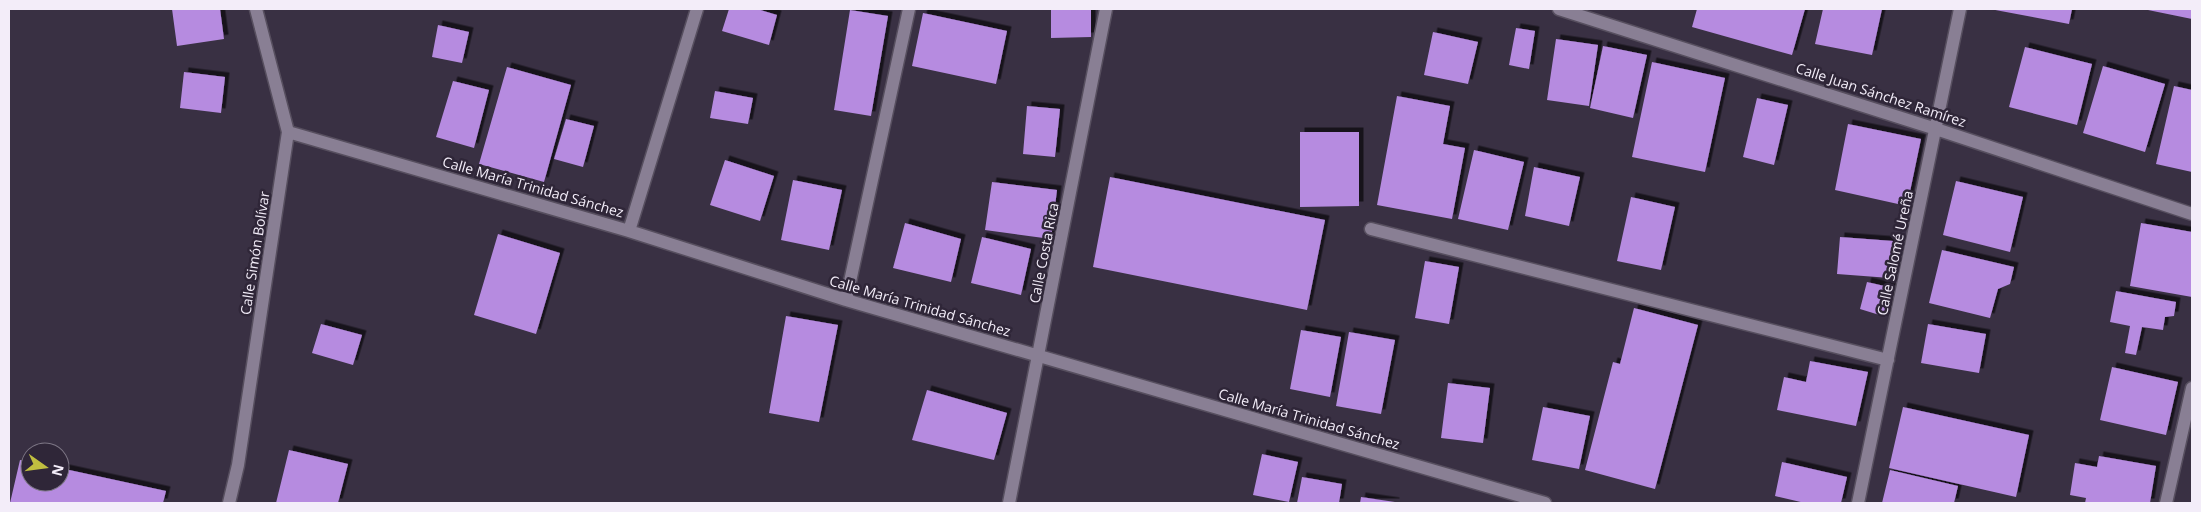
<svg xmlns="http://www.w3.org/2000/svg" width="2201" height="512" viewBox="0 0 2201 512" font-family="'Open Sans',sans-serif">
  <style>
    .building { fill: #b68be0; filter: url(#shadow) }
    .lines { fill: none; stroke-linecap: round; stroke-linejoin: round }
    .minor-casing { stroke: #574f5f; stroke-width: 15 }
    .minor { stroke: #897f94; stroke-width: 12 }
    .labels { text-anchor: middle; stroke-width: 5; stroke-linejoin: round; paint-order: stroke }
    .street-label { font-size: 14px; fill: #f3edf9; stroke: #2f2638 }
  </style>
  <defs>
    <filter id="shadow"><feDropShadow dx="4.5" dy="-4.5" stdDeviation="0" flood-color="#0009"/></filter>
  </defs>
  <rect width="100%" height="100%" fill="#393043"/>
  <path class="building" d="M172 9H220L224 39 177 46Z
    M729 9H757L777 15 769 45 722 31Z
    M1051 9H1091V37L1051 38Z
    M1697 9H1805L1792 55 1692 27Z
    M1823 9H1882L1872 55 1815 44Z
    M1990 9H2072L2069 24Z
    M2148 9H2192V19L2148 10Z
    M850 10 888 16 871 116 834 110Z
    M923 13 1007 31 996 84 912 66Z
    M438 25 469 32 462 63 432 57Z
    M1516 28 1535 31 1529 69 1509 65Z
    M1433 32 1478 42 1468 84 1424 75Z
    M1556 39 1598 45 1589 106 1547 100Z
    M1603 46 1647 55 1633 118 1590 108Z
    M2025 47 2092 64 2077 125 2009 107Z
    M1652 62 1725 78 1705 172 1632 157Z
    M2103 66 2165 84 2145 152 2083 133Z
    M507 67 571 85 544 182 479 164Z
    M184 72 225 77 221 113 180 108Z
    M453 81 489 90 474 148 436 137Z
    M2174 86 2192 90V172L2156 164Z
    M715 91 753 98 748 124 710 118Z
    M1397 96 1450 106 1443 144 1465 148 1452 219 1377 205Z
    M1757 98 1788 105 1774 165 1743 157Z
    M1027 106 1060 109 1055 157 1023 154Z
    M566 119 594 126 583 167 554 159Z
    M1848 124 1921 139 1907 206 1835 190Z
    M1300 132H1359V206L1300 207Z
    M1474 150 1524 162 1508 230 1458 219Z
    M725 160 774 176 760 221 710 205Z
    M1534 167 1580 177 1569 226 1525 216Z
    M1110 177 1325 220 1307 310 1093 267Z
    M793 180 842 190 829 250 781 240Z
    M1956 181 2023 197 2010 252 1943 235Z
    M992 182 1057 190 1051 239 985 230Z
    M1631 197 1675 207 1661 270 1617 261Z
    M905 223 961 239 951 282 893 268Z
    M2141 223 2192 232V297L2130 286Z
    M498 234 560 253 536 334 474 315Z
    M982 237 1031 249 1021 295 971 283Z
    M1840 237 1893 241 1890 278 1837 274Z
    M1942 250 2014 267 2010 284 1998 289 1990 318 1929 303Z
    M1425 261 1459 267 1449 324 1415 318Z
    M1867 282 1893 288 1886 317 1860 309Z
    M2116 291 2176 302 2174 316 2165 317 2163 330 2142 327 2136 355 2125 353 2130 326 2110 322Z
    M1634 308 1698 325 1655 489 1585 470 1613 362 1620 364Z
    M786 316 838 325 819 422 769 413Z
    M321 324 362 335 353 365 312 353Z
    M1928 324 1986 334 1979 373 1921 363Z
    M1301 330 1341 337 1330 397 1290 389Z
    M1349 332 1395 340 1381 414 1336 406Z
    M1810 361 1868 372 1856 426 1777 410 1784 377 1806 382Z
    M2112 367 2178 382 2166 435 2100 420Z
    M1448 383 1490 388 1483 443 1441 438Z
    M927 390 1007 413 994 460 912 440Z
    M1543 407 1590 416 1579 469 1532 460Z
    M1903 407 2029 435 2016 497 1889 468Z
    M289 450 348 464 338 503H276Z
    M1262 454 1298 462 1289 502 1253 495Z
    M2099 456 2156 466 2150 503H2085L2086 498 2070 495 2075 463 2097 467Z
    M20 460 30 462V482H60V468L166 491 163 503H10Z
    M1782 462 1847 477 1841 503H1805L1775 496Z
    M1890 470 1958 486 1954 503H1882Z
    M1302 477 1342 484 1339 503H1297Z
    M1361 497 1395 502V503H1360Z"/>
  <g class="lines">
    <defs>
      <path id="minor" d="M1559 9 1936 129 2192 214
        M288 132 629 231 846 300 1545 503
        M1371 229 1888 360
        M629 231 697 9
        M846 300 909 9
        M229 503 238 465 288 132 256 9
        M1009 503 1106 9
        M1858 503 1960 9
        M2166 503 2192 388"/>
    </defs>
    <use href="#minor" class="minor-casing"/>
    <use href="#minor" class="minor"/>
  </g>
  <g class="labels">
    <g class="street-label">
      <text transform="translate(1881 95) rotate(18)" y="5">Calle Juan Sánchez Ramírez</text>
      <text transform="translate(533 187) rotate(16)" y="5">Calle María Trinidad Sánchez</text>
      <text transform="translate(255 253) rotate(-81)" y="5">Calle Simón Bolívar</text>
      <text transform="translate(1044 253) rotate(-79)" y="5">Calle Costa Rica</text>
      <text transform="translate(1895 253) rotate(-78)" y="5">Calle Salomé Ureña</text>
      <text transform="translate(920 306) rotate(16)" y="5">Calle María Trinidad Sánchez</text>
      <text transform="translate(1309 419) rotate(16)" y="5">Calle María Trinidad Sánchez</text>
    </g>
  </g>
  <rect width="2201" height="512" fill="none" stroke="#f3edf9" stroke-width="20"/>
  <g transform="translate(45 467) rotate(104)"><circle r="24" fill="#2f2638" stroke="#7d7685"/>
  <path d="M0-4L9 19L0 12L-9 19Z" fill="#c0be40"/>
  <text y="-8" font-size="14" font-weight="bold" text-anchor="middle" fill="#f3edf9">N</text>
  </g>
</svg>
